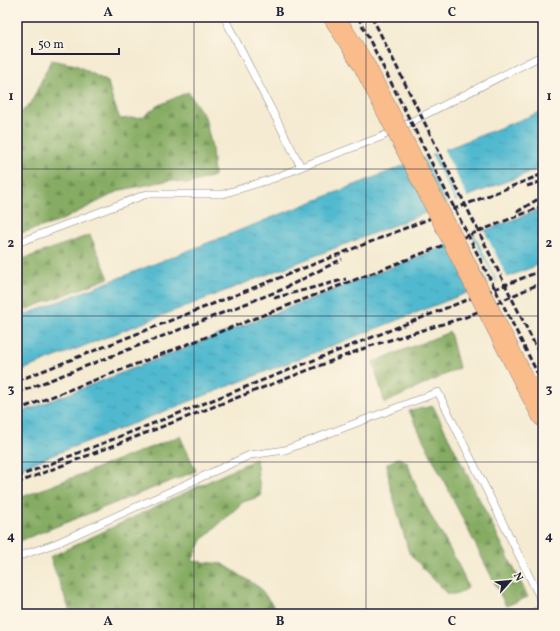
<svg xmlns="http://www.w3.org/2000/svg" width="560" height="631" viewBox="0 0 560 631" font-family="Vollkorn,serif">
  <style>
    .forest { fill: url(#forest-firs); stroke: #54674e }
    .water { fill: url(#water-ripples); stroke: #3a6e85 }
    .pier { fill: #f5ebd2 }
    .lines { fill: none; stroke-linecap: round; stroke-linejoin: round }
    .lane-casing { stroke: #8c8686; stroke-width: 8 }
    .primary-casing { stroke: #8c8686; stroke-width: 22 }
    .lane { stroke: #fff; stroke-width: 7 }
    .primary { stroke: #fabc8b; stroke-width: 21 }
    .rail { stroke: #22223b; stroke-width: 3; stroke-dasharray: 6 3; stroke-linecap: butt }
    .primary-bridge-casing { stroke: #8c8686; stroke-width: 22; stroke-linecap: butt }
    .primary-bridge { stroke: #fabc8b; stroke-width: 21 }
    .grid { fill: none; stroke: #22223b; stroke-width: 1; stroke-opacity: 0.55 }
    .neatline { fill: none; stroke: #22223b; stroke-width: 1.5 }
    .grid-label { font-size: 13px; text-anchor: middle; font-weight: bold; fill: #22223b }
  </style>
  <defs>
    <pattern id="forest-firs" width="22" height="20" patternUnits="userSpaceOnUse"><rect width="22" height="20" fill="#85ac62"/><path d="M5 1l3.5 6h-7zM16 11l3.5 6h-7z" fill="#6c8c52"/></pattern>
    <pattern id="water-ripples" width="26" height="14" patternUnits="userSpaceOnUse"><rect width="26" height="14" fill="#51b9cf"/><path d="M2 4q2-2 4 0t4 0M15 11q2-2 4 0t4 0" fill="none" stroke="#4396a9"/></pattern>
  </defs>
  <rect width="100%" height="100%" fill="#fcf5e5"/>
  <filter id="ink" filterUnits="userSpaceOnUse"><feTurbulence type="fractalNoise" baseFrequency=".025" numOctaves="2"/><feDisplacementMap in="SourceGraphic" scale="8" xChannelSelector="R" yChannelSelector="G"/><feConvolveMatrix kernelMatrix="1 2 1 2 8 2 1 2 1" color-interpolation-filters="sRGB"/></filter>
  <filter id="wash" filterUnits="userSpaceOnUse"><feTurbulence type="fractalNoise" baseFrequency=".012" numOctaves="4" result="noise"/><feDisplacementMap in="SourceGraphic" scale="16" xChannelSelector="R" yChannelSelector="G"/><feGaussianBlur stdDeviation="0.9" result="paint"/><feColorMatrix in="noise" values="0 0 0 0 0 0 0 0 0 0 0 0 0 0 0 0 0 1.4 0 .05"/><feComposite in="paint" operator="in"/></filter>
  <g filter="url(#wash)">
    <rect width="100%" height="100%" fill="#f5ebd2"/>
    <path class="forest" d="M51 60 76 65 108 82 112 98 120 119 143 117 157 106 188 92 205 117 212 148 214 176 188 184 171 180 121 190 58 222 17 234V117L32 101Z
      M90 235 109 278 17 313V261Z
      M450 332 459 368 385 403 373 362Z
      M433 406 528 597 506 606 409 411Z
      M180 436 196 471 17 542V499Z
      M398 458 407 462C416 488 428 512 442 535 452 554 461 567 468 588L458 594H447L409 553 404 535 389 482 387 464Z
      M256 459 261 496 243 502 202 540 192 561 223 564 260 588 279 614H71L50 557Z"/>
    <path class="water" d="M543 111V167L17 372V318Z
      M543 208V263L17 469V414Z"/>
    <path class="pier" d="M443 148 468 198 458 202 434 152Z
      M431 153 456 203 448 206 423 156Z
      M484 230 508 279 498 283 474 234Z
      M472 234 497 283 489 287 464 238Z"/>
  </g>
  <g filter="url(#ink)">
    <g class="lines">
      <defs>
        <path id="lane" d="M301 167 381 137 543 55
          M17 243 147 194H223L275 178 301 167 224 17
          M17 557 57 543 250 455 285 450 438 392 543 604
          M530 614 543 608"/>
        <path id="primary" d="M334 17 365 67
          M526 384 543 416"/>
      </defs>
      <use href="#lane" class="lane-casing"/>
      <use href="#primary" class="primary-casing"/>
      <use href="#lane" class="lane"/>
      <use href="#primary" class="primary"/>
      <path class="rail" d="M358 17 543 384
        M372 17 543 361
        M527 186 543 181
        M517 212 543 196
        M274 298 346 279
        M17 381 543 174
        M17 393 281 290 342 259
        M17 410 388 267 543 206
        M17 477 543 270
        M17 483 370 346 466 317 543 282"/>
      <defs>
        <path id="primary-bridge" d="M365 67 526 384"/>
      </defs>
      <use href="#primary-bridge" class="primary-bridge-casing"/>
      <use href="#primary-bridge" class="primary-bridge"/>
    </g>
  </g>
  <path class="grid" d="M194 17V614M366 17V614M17 169H543M17 316H543M17 462H543"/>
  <rect width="560" height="631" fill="none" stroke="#fcf5e5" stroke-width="44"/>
  <g transform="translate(510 581) rotate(63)" stroke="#fcf5e5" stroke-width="3" paint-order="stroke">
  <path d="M0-3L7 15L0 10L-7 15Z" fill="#22223b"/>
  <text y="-6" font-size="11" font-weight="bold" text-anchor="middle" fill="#22223b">N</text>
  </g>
  <path d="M32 48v6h87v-6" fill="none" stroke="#22223b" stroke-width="2"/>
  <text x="38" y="48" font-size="12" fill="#22223b" stroke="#fcf5e5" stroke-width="3" paint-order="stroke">50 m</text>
  <rect x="22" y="22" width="516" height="587" class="neatline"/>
  <g class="grid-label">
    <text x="108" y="16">A</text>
    <text x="280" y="16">B</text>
    <text x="452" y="16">C</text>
    <text x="11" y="100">1</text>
    <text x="549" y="100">1</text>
    <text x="11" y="247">2</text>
    <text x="549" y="247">2</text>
    <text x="11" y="393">3</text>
    <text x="549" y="393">3</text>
    <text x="11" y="540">4</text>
    <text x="549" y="540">4</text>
    <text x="108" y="625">A</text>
    <text x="280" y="625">B</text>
    <text x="452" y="625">C</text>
  </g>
</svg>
